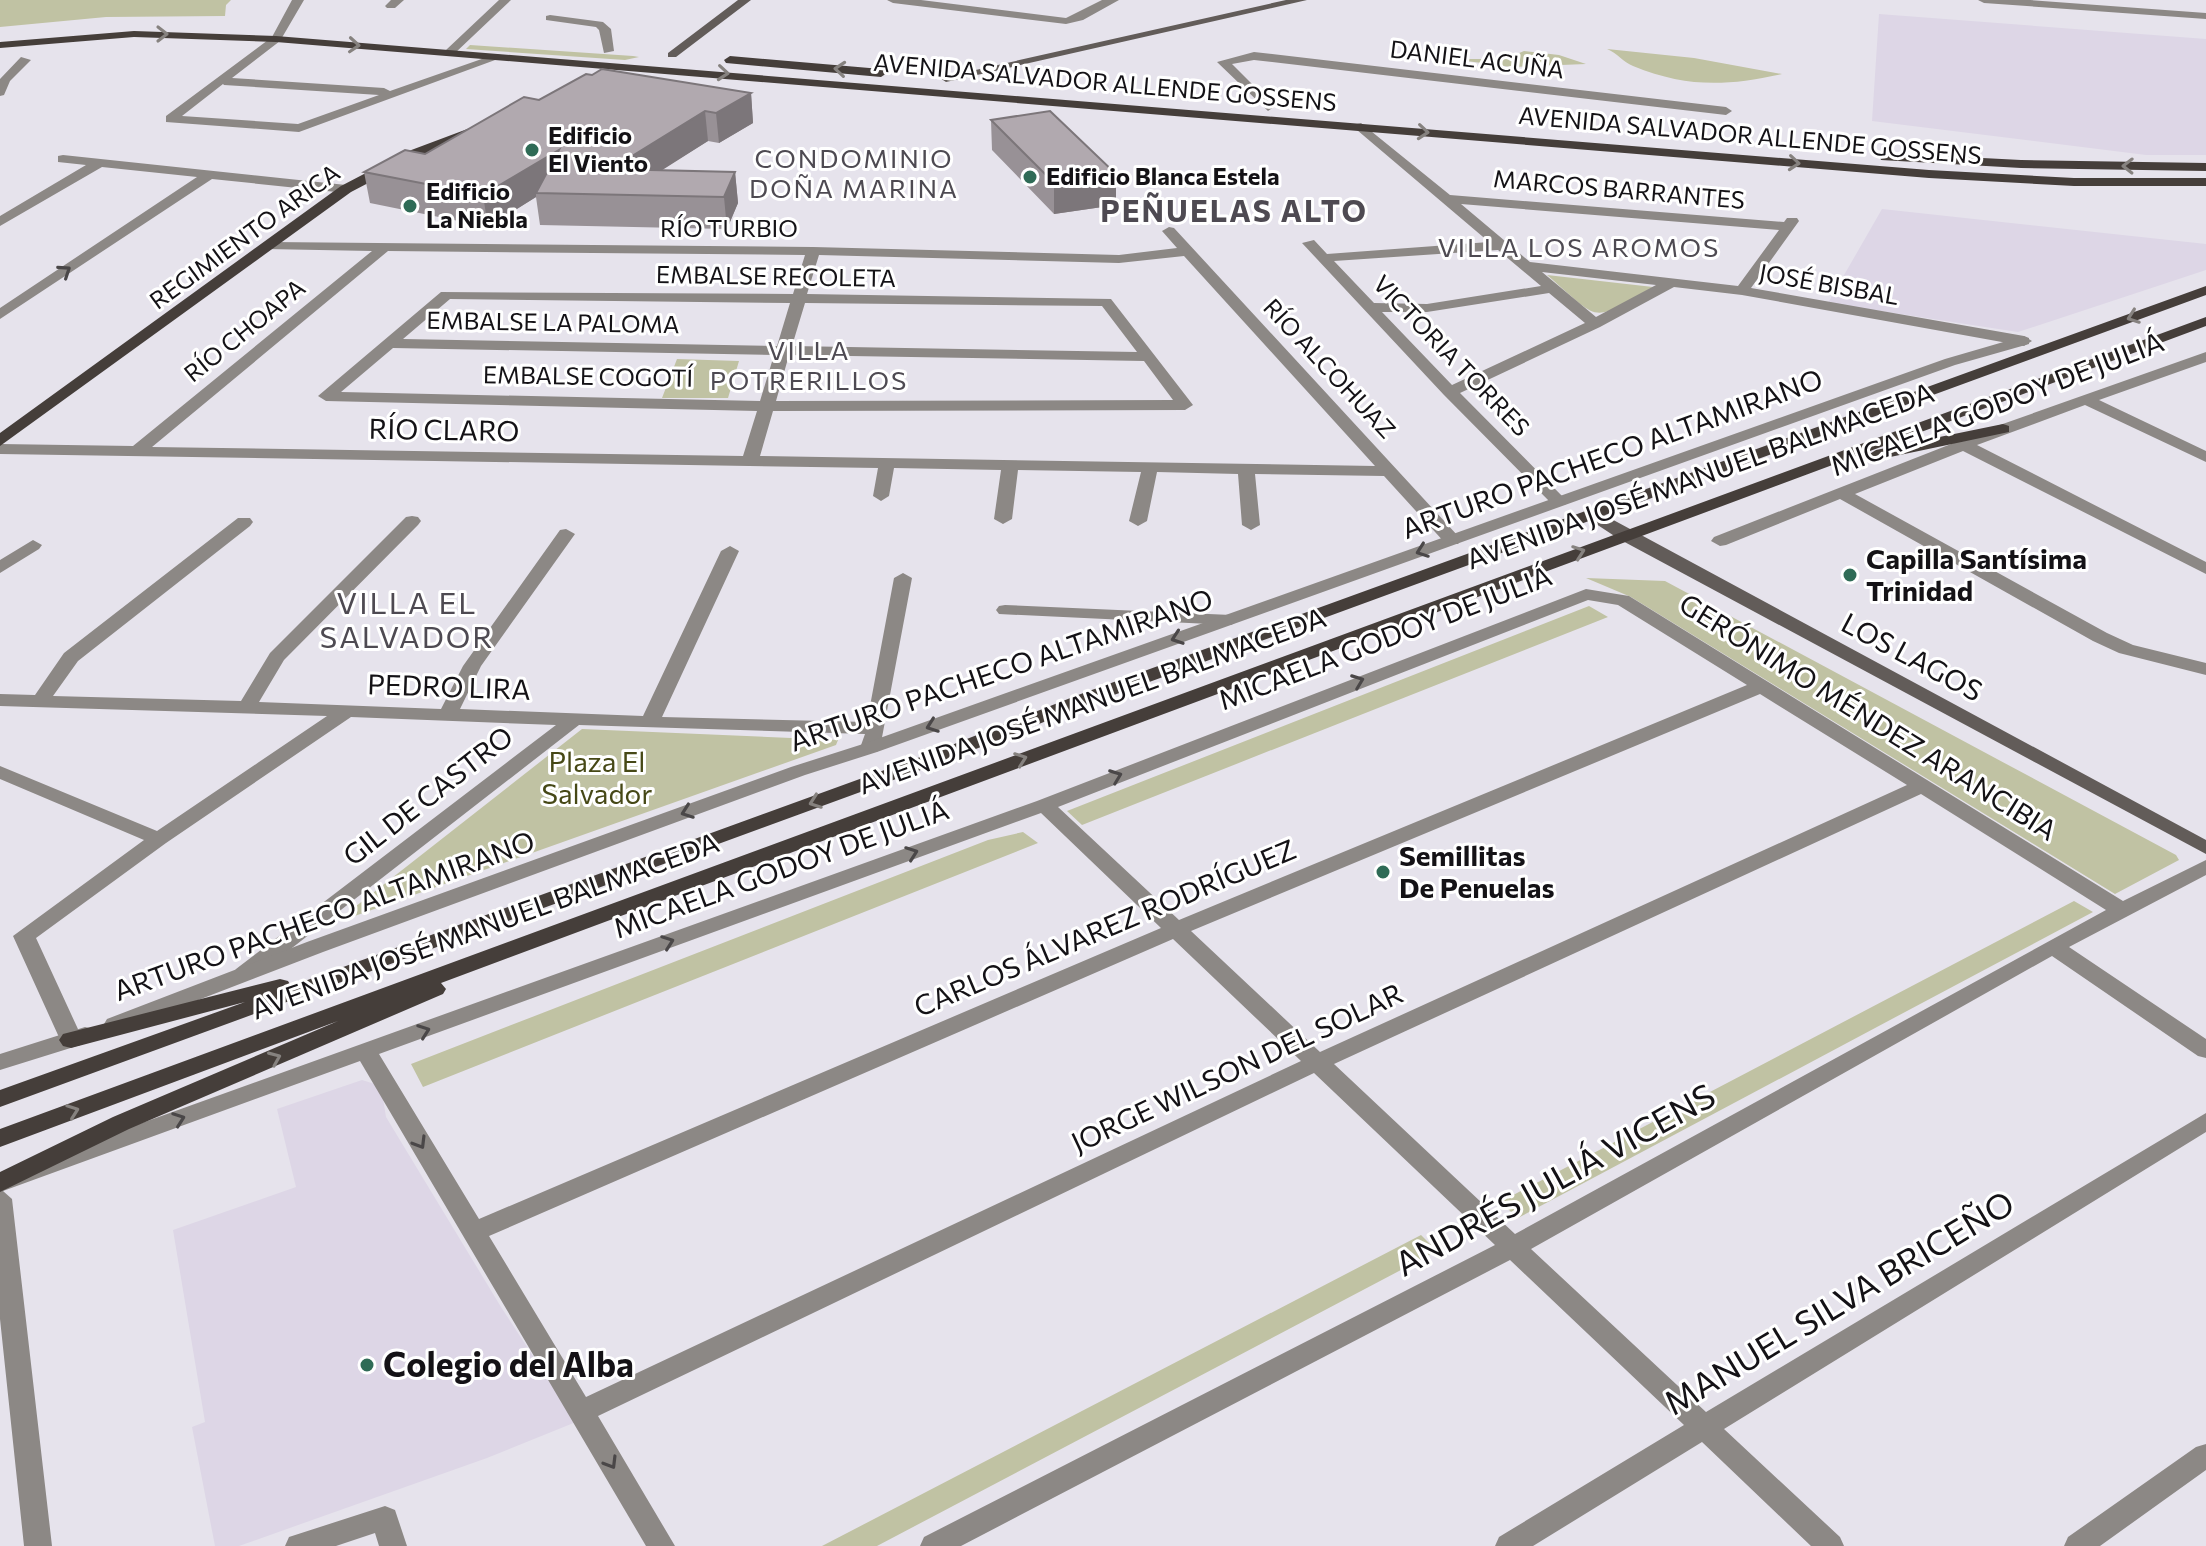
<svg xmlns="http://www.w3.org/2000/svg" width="2206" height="1546" viewBox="0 0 2206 1546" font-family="Commissioner,sans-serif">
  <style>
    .built { fill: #ddd6e6 }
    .green { fill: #c0c2a3 }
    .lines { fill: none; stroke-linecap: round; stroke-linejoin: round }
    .minor { fill: #8c8885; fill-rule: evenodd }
    .tertiary { fill: #8c8885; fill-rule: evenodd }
    .secondary { fill: #625c59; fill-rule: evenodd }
    .primary { fill: #453e3a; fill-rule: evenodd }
    .wall { fill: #989196 }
    .shaded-wall { fill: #7c767a }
    .building { fill: #b1a9af; stroke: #7c767a; stroke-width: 2 }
    .oneway { stroke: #86827f }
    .oneway2 { stroke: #4a4748 }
    .poi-dot { fill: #2f6b56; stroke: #fff; stroke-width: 3 }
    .labels { text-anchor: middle; stroke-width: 6; stroke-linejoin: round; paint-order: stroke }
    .far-street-label { font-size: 24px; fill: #141216; stroke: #fff }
    .far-poi-label { font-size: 24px; font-weight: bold; fill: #141216; stroke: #fff; text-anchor: start }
    .far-neighbourhood-label { font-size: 26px; letter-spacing: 2px; fill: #4e4a52; stroke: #fff }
    .street-label { font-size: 28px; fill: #141216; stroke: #fff }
    .poi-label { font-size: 28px; font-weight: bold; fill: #141216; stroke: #fff; text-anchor: start }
    .park-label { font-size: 28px; fill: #464816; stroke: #fff }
    .far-district-label { font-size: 30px; font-weight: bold; letter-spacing: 2px; fill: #4e4a52; stroke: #fff }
    .neighbourhood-label { font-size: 30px; letter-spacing: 2px; fill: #4e4a52; stroke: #fff }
    .near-street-label { font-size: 34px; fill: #141216; stroke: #fff }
    .near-poi-label { font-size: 34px; font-weight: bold; fill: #141216; stroke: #fff; text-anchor: start }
  </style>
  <rect width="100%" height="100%" fill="#e6e3ec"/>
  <path class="built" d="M1879 14 2206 39V155H2146L1872 121Z
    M1882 209 2206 244V270L2018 332 1828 303Z
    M362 1080 381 1086 386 1117 501 1307 576 1422 487 1458 239 1546H215L192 1427 205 1422 173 1230 296 1187 277 1109Z"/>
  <path class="green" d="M0 0H231L226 5 225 16 106 17 0 27Z
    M470 45 633 56 639 57 625 60 466 49Z
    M1607 49 1694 58 1782 74C1727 86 1687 88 1633 66 1623 62 1617 53 1607 49Z
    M1524 51 1559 55 1586 64 1511 67 1452 59H1505Z
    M1547 275 1653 287C1589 324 1602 322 1547 275Z
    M677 359 739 361 728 398H662Z
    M1586 578 1665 581 2176 855 2179 860 2115 894 1631 597Z
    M1589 606 1608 617 1082 825 1067 811Z
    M582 729 838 740 836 745 349 918 346 914Z
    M1023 832 1038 843 423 1087 411 1064 988 840Z
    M2074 901 2093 912 1518 1218 1500 1202Z
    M1421 1235 1437 1251 877 1546H822Z"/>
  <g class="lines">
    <path class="minor" d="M292 0H304L280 41 232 78 384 88 390 91 496 54 506 56 299 132 166 122V116L272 37ZM223 84 224 85 379 95 298 124 182 116Z
      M391 0H404L395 8H387L385 6Z
      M499 0H511L454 54H446V50Z
      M887 0H921L1066 18 1102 0H1119L1083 20 1066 24 893 3Z
      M1978 0H2030L2206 13V19L1984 3Z
      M550 15 603 22 611 29 614 51 604 53 599 30 596 27 546 20V16Z
      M1254 52 1726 107 1732 111 1726 115 1254 60 1232 64 1272 104 1274 107 1268 111 1217 62Z
      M21 57 31 60 10 81 4 95 0 96V79Z
      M1361 123 1450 195 1784 222 1787 218H1797L1799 221 1751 288 2024 336 2032 341 2024 346 1742 295 1674 287 1600 327 1460 393 1567 501 1565 505H1553L1444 395 1302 243 1314 240 1327 254 1489 242 1357 130V124ZM1461 204 1779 230 1738 286 1530 262ZM1498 250 1541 286 1427 304 1374 303 1334 261ZM1542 272 1656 285 1596 317ZM1549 293 1585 323 1452 385 1382 312H1427Z
      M63 155 346 185 353 189 346 193 212 179 0 319V308L197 177 102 167 0 226V216L86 165 58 162V156Z
      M1169 227 1174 228 1458 536 1461 540 1458 544H1446L1384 476 1255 474 1260 525 1251 530 1242 525 1238 474 1157 472 1147 521 1138 526 1129 521 1141 472 1018 470 1012 519 1003 524 994 519 1001 470 894 468 889 496 881 501 873 496 878 468 0 454V444L133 446 372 251 266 249 264 246 271 242 813 247 1119 255 1177 248 1162 231ZM388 251 805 255 793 294 441 292 318 396 326 401 757 411 743 456 152 447ZM819 255 1119 263 1184 256 1375 466 760 456 773 411 1185 410 1193 405 1111 299 807 294ZM450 299 790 303 777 346 403 339ZM805 303 1102 306 1137 352 792 346ZM393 348 774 355 760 401 341 392ZM789 355 1144 361 1173 400 776 401Z
      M2206 352V362L2099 400 2206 451V462L2085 405 1977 445 2206 562V574L1963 451 1855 494 2107 633 2133 645 2206 663V675L2119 653 2093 641 1840 499 1726 545 1720 546 1711 541 1714 537 1997 426Z
      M412 516 418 517 421 521 418 525 284 660 259 702 441 709 463 666 560 530 566 529 575 534 481 666 460 709 643 716 721 551 730 546 739 551 662 717 867 722 894 578 903 573 912 578 880 748 877 752H863L860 748 865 734 579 725 252 979H236L233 974 236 969 556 725 351 717 166 843 36 938 83 1040 79 1046H63L13 936 144 840 0 779V766L157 831 327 716 0 706V694L35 695 64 653 238 518H250L253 522 250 526 78 661 53 696 241 701 270 653 406 517Z
      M33 540 42 545 39 549 0 573V560Z
      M1586 589 1629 596 2123 901 2206 860V875L2069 947 2206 1039V1058L2198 1056 2052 956 1531 1249 1706 1412 2206 1113V1132L1724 1429 1840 1537 1844 1546H1811L1702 1442 1533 1546H1495L1499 1537 1684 1425 1510 1260 961 1546H920L924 1537 1495 1245 1314 1073 598 1416 675 1546H646L360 1061 3 1191 12 1199 52 1546H24L0 1319V1174L1037 801ZM1588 600 1618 605 1747 685 1179 920 1058 807ZM1760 694 1907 785 1320 1052 1191 931ZM1921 794 2106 910 1515 1234 1334 1064ZM1041 813 1161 928 479 1219 379 1054ZM1173 939 1301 1061 586 1397 489 1236Z
      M1005 605 1231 615 1240 620 1231 625 999 614 996 610 999 606Z
      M2206 1444V1470L2100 1546H2064L2068 1537 2196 1447Z
      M385 1506 395 1510 407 1546H379L375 1533 336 1546H285L289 1537Z"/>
    <path class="tertiary" d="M2024 336 2029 338V344L1955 365 877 752 805 775 323 952 123 1029H107L104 1024 107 1019 307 942 791 767 863 744 1945 359Z
      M85 1027 93 1029 97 1035 93 1041 0 1070V1054Z"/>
    <path class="secondary" d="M738 0H751L676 57H668V53Z
      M1286 0H1307L946 82 940 78Z
      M1593 509 2206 840V854L1619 539 1587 518 1584 514Z"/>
    <path class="primary" d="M134 31 276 36 1929 170 2074 178H2206V186H2074L1929 178 276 42 134 37 0 48V42Z
      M730 56 881 69 887 73 881 77 726 63 724 60Z
      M470 128 480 131 416 158 351 192 0 446V433L341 186 406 152Z
      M1886 153 2021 160 2206 163V171L2021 168 1881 160 1880 157Z
      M2206 286V295L1092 703 948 760 0 1107V1090L245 1002 71 1048 63 1046 59 1040 63 1034 280 979 288 981 291 986 934 752 1078 695Z
      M2206 317V326L441 983 446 989 443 994 129 1129 0 1192V1172L113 1117 338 1021 0 1147V1129Z
      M2003 424 2009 426V432L1876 460 1868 455 1876 450Z"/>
  </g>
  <path class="wall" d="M592 75 751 93 753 123 719 143 708 141 661 170 735 172 738 203 727 229 540 225 536 197 488 227 370 203 364 172 425 154Z
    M991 120 1116 205 1054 214 992 150Z"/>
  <path class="shaded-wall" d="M751 93 753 123 719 143 716 113Z
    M705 111 708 141 623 195 611 169Z
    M559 150 536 193V197L488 227 483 195Z
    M735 172 738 203 727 229 724 197Z
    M1116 174V205L1054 214V183Z"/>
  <path class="building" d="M602 69 751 93 716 113 705 111 611 169 735 172 724 197 536 193 559 150 483 195 364 172 405 150 425 154 524 97 539 100 586 74 592 75Z
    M1050 111 1116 174 1054 183 991 120Z"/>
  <defs><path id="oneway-chevron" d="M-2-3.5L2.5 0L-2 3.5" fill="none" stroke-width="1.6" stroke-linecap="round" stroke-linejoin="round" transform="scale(2)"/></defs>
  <g class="oneway">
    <use href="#oneway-chevron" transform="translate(162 34)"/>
    <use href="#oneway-chevron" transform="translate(354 45) rotate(4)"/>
    <use href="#oneway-chevron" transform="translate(840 69) rotate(-175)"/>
    <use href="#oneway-chevron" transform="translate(723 73) rotate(5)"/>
    <use href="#oneway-chevron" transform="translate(1423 132) rotate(5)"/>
    <use href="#oneway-chevron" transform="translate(1794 163) rotate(5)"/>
    <use href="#oneway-chevron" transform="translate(2128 166) rotate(-179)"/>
    <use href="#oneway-chevron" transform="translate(2133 317) rotate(160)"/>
    <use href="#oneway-chevron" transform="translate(1579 552) rotate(-20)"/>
    <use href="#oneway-chevron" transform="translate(1021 759) rotate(-20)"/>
    <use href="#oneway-chevron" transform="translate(815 802) rotate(160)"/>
    <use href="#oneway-chevron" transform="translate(275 1058) rotate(-23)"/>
    <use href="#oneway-chevron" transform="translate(73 1111) rotate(-20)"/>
  </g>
  <g class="oneway2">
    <use href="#oneway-chevron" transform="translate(65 271) rotate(-34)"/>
    <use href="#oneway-chevron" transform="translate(1422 551) rotate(160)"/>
    <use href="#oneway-chevron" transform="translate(1177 638) rotate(161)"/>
    <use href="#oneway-chevron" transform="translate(1358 681) rotate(-21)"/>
    <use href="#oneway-chevron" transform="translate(932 726) rotate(160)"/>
    <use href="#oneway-chevron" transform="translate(1116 776) rotate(-21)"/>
    <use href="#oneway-chevron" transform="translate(687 812) rotate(160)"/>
    <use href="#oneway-chevron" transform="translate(912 853) rotate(-20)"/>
    <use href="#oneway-chevron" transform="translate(668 942) rotate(-20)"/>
    <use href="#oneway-chevron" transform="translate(424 1031) rotate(-20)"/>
    <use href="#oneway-chevron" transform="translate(179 1119) rotate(-20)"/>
    <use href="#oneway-chevron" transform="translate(420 1143) rotate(59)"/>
    <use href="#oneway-chevron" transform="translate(611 1463) rotate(59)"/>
  </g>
  <g class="poi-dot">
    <circle cx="532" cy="150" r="8"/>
    <circle cx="1030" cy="177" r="8"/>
    <circle cx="410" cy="206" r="8"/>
    <circle cx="1850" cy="575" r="8"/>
    <circle cx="1383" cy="872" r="8"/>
    <circle cx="367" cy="1365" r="8"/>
  </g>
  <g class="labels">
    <g class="far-street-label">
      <text transform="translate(1477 60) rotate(7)" y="8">DANIEL ACUÑA</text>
      <text transform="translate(1105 83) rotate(5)" y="8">AVENIDA SALVADOR ALLENDE GOSSENS</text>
      <text transform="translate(1750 136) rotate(5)" y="8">AVENIDA SALVADOR ALLENDE GOSSENS</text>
      <text transform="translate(1619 190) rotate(5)" y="8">MARCOS BARRANTES</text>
      <text x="729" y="237">RÍO TURBIO</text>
      <text transform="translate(245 237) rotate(-36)" y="8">REGIMIENTO ARICA</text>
      <text transform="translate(776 277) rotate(1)" y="8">EMBALSE RECOLETA</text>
      <text transform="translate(1829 285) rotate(10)" y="8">JOSÉ BISBAL</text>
      <text transform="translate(553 323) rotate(1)" y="8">EMBALSE LA PALOMA</text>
      <text transform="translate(245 331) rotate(-39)" y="8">RÍO CHOAPA</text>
      <text transform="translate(1451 356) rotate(46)" y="8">VICTORIA TORRES</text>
      <text transform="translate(1329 369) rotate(47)" y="8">RÍO ALCOHUAZ</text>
      <text transform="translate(588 377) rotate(1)" y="8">EMBALSE COGOTÍ</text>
    </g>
    <g class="far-poi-label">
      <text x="548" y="144">Edificio<tspan x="548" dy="28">El Viento</tspan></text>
      <text x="1046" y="185">Edificio Blanca Estela</text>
      <text x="426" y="200">Edificio<tspan x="426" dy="28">La Niebla</tspan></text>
    </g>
    <g class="far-neighbourhood-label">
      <text x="854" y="168">CONDOMINIO<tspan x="854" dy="30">DOÑA MARINA</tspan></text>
      <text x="1579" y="257">VILLA LOS AROMOS</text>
      <text x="809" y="360">VILLA<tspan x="809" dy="30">POTRERILLOS</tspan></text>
    </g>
    <g class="street-label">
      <text transform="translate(1997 404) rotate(-21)" y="10">MICAELA GODOY DE JULIÁ</text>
      <text transform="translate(444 430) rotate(1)" y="10">RÍO CLARO</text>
      <text transform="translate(1612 454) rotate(-20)" y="10">ARTURO PACHECO ALTAMIRANO</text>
      <text transform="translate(1700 476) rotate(-20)" y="10">AVENIDA JOSÉ MANUEL BALMACEDA</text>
      <text transform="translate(1385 638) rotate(-21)" y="10">MICAELA GODOY DE JULIÁ</text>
      <text transform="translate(1912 657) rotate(28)" y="10">LOS LAGOS</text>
      <text transform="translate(1001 670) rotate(-19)" y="10">ARTURO PACHECO ALTAMIRANO</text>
      <text transform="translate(449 687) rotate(2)" y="10">PEDRO LIRA</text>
      <text transform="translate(1092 701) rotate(-20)" y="10">AVENIDA JOSÉ MANUEL BALMACEDA</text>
      <text transform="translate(1868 717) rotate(32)" y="10">GERÓNIMO MÉNDEZ ARANCIBIA</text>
      <text transform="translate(428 796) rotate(-38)" y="10">GIL DE CASTRO</text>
      <text transform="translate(781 869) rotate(-20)" y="10">MICAELA GODOY DE JULIÁ</text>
      <text transform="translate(324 916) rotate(-20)" y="10">ARTURO PACHECO ALTAMIRANO</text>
      <text transform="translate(485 926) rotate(-20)" y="10">AVENIDA JOSÉ MANUEL BALMACEDA</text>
      <text transform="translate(1105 928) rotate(-23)" y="10">CARLOS ÁLVAREZ RODRÍGUEZ</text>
      <text transform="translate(1237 1068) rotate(-25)" y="10">JORGE WILSON DEL SOLAR</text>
    </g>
    <g class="poi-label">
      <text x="1866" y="569">Capilla Santísima<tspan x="1866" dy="32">Trinidad</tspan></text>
      <text x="1399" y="866">Semillitas<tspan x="1399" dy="32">De Penuelas</tspan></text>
    </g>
    <g class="park-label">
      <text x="597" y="772">Plaza El<tspan x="597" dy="32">Salvador</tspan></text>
    </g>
    <g class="far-district-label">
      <text x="1234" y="222">PEÑUELAS ALTO</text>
    </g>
    <g class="neighbourhood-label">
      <text x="407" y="614">VILLA EL<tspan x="407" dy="34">SALVADOR</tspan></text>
    </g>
    <g class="near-street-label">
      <text transform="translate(1555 1180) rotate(-29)" y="12">ANDRÉS JULIÁ VICENS</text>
      <text transform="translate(1839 1303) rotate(-31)" y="12">MANUEL SILVA BRICEÑO</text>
    </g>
    <g class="near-poi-label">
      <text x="383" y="1377">Colegio del Alba</text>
    </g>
  </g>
</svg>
